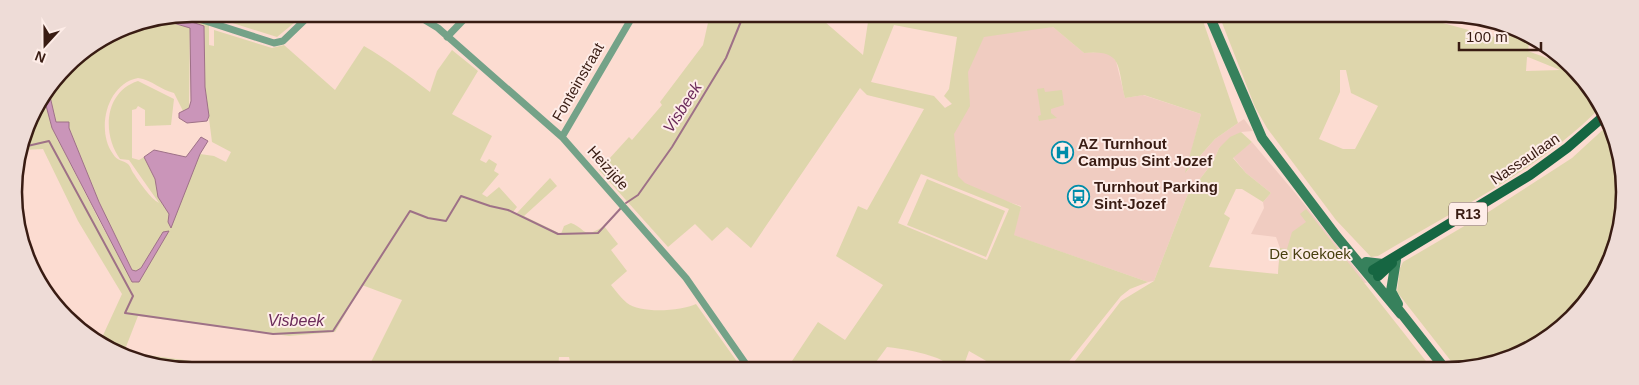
<svg xmlns="http://www.w3.org/2000/svg" width="1639" height="385" viewBox="0 0 1639 385" font-family="Arial,sans-serif">
  <style>
    .built { fill: #f0ccc1 }
    .green { fill: #ded6ac; fill-rule: evenodd }
    .water { fill: #ca95b9; stroke: #9e7187 }
    .lines { fill: none; stroke-linecap: round; stroke-linejoin: round }
    .stream { stroke: #9e7187; stroke-width: 2 }
    .street { stroke: #74a288; stroke-width: 7 }
    .secondary { stroke: #37815c; stroke-width: 10 }
    .primary { stroke: #166642; stroke-width: 10 }
    .labels { text-anchor: middle; stroke-width: 4; stroke-linejoin: round; paint-order: stroke }
    .shield { fill: #feede8; stroke: #745b53; stroke-width: 1 }
    .shield-label { font-size: 14px; font-weight: bold; fill: #391c13 }
    .street-label { font-size: 15px; fill: #391c13; stroke: #feede8 }
    .poi-label { font-size: 15px; font-weight: bold; fill: #391c13; stroke: #feede8; text-anchor: start }
    .park-label { font-size: 15px; fill: #483f0e; stroke: #feede8 }
    .water-label { font-size: 16px; font-style: italic; fill: #6b2b5a; stroke: #feede8 }
    .rim { fill: none; stroke: #391c13; stroke-width: 2.5 }
  </style>
  <rect width="100%" height="100%" fill="#fcdcd1"/>
  <path class="built" d="M994 15H1039L1084 53 1100 52 1110 54 1116 61 1125 98 1143 95 1201 114 1186 172 1215 139 1238 123 1244 119 1253 131 1241 132 1219 148 1213 162 1187 196 1154 281 1148 282 1013 235 1021 206 941 181 945 108 952 104Z
    M1252 142 1296 194 1367 283 1278 274 1280 248 1276 237 1251 234 1264 208 1263 202 1271 193 1246 173 1233 157Z"/>
  <path class="green" d="M225 14H305L277 37 223 20Z
    M710 14 817 15 863 55 868 22 857 15H1201L1238 123 1215 139 1185 173 1201 114 1144 95 1125 98C1117 67 1124 49 1084 53L1053 27 984 37 968 72 970 106 954 134 958 176 965 183 1021 207 1014 235 1148 282 1130 289 1121 296 1062 370H1002L969 351 962 370C953 370 946 361 937 358 921 352 904 349 887 347L876 362 890 370H786L818 322 845 340 883 285 836 256 858 206 867 210 924 109 867 95 860 88 751 248 727 227 712 241 695 224 668 247 599 170 629 137 632 140 662 105 660 102 703 45ZM894 25 957 37 949 89 944 96 952 104 945 108 934 96 871 82ZM921 174 1009 209 987 260 898 223Z
    M1219 15H1413L1506 40 1508 28 1530 36 1528 51C1568 66 1581 68 1600 108 1536 172 1455 210 1378 256L1371 257 1336 220 1267 128 1255 107ZM1527 57H1528L1560 70 1526 71ZM1340 70H1346L1351 93 1378 106 1355 149H1343L1319 139 1340 92Z
    M180 16 209 25V45L214 46V30L272 48 284 45 335 90 364 46C388 60 408 75 430 92L437 71 452 50 478 71 452 114 492 136 480 160 486 163 489 159 497 164 494 171 499 174 482 194 487 197 499 187 517 207 513 212 516 214 550 178 557 186 524 216 561 234 564 226 571 223C587 229 582 240 604 226L618 244 611 250 627 271 611 285C616 291 621 298 627 303 640 314 682 311 696 304L743 370H572L569 357H559L558 370H367L402 300 362 285 335 332 289 336 138 316 124 352 259 370H169L103 347 99 344 122 294 78 221 43 149 22 150 32 115 36 114 35 110 44 98 52 128 103 228 135 283 163 232 141 268 136 271 132 270 99 202 69 128V122H56L49 92 74 58 124 27 163 20 190 28 189 108 183 111 174 93C161 90 152 80 138 78 106 84 96 131 113 154 117 161 123 160 128 164 131 167 132 172 134 174 140 183 150 198 159 203L129 160 120 159C102 134 104 92 138 81L174 99 171 125 145 126V110L138 106 136 109 132 110V158L139 160 144 157 155 179 158 197 169 214 189 180 200 154 214 156 226 162 231 152 212 142 205 87 204 26 176 17Z
    M1044 88 1045 92 1062 90 1064 105 1051 109V113L1057 118 1039 121 1038 116 1041 115 1037 89Z
    M1608 125 1619 147 1624 216 1607 272 1573 319 1525 353 1470 370H1458L1397 292 1400 268 1403 262 1490 211 1572 158Z
    M1241 132 1252 142 1233 158 1246 173 1271 193 1263 202 1242 189H1236L1224 214 1230 218 1209 267 1278 274 1280 248 1287 249 1292 232 1306 222 1300 214 1306 209 1433 370H1068L1121 301 1154 281 1187 196 1213 162 1219 148 1230 137Z
    M927 179 1005 211 986 257 907 225Z"/>
  <path class="water" d="M176 17 204 26 205 87 209 116 207 121 187 123 179 118V113L189 108 191 101 190 28 163 20Z
    M49 92 56 122H69V128L99 202 132 270 136 271 141 268 163 232 169 231 139 282H132L52 128 44 98Z
    M201 137 208 141 200 154 171 228 168 222 169 214 158 197 155 179 144 157 154 150 186 157Z"/>
  <g class="lines">
    <path class="stream" d="M23 147 49 141 133 296 125 313 273 334 333 331 410 211 428 218 446 221 461 196 490 206 508 210 558 234 598 233 621 208
      M626 203 638 195 672 147 726 58 744 14"/>
    <path class="street" d="M415 14 438 28 562 137 686 278 750 370
      M187 15 274 43 283 41 311 14
      M447 37 469 14
      M562 137 634 14
      M141 360 214 370"/>
    <path class="secondary" d="M1209 15 1262 138 1337 237 1401 314
      M1396 260 1391 291 1398 304
      M1366 262 1383 264
      M1398 309 1446 370"/>
    <path class="primary" d="M1373 270 1530 175 1567 148 1604 116
      M1378 276 1392 263"/>
  </g>
  <defs>
    <symbol id="hospital-ring" viewBox="-11 -11 22 22"><circle r="9.5" fill="#feede8" stroke="#008daa" stroke-width="1.5"/><path d="M-5-5h3v3.5h4V-5h3V5h-3V1.5h-4V5h-3Z" fill="#008daa"/></symbol>
    <symbol id="bus-ring" viewBox="-11 -11 22 22"><circle r="9.5" fill="#feede8" stroke="#008daa" stroke-width="1.5"/><path d="M-5-6H5V4H4V6H2V4H-2V6H-4V4H-5ZM-3.5-4V0h7V-4ZM-3.5 1.2v1.5H-2V1.2ZM2 1.2v1.5H3.5V1.2Z" fill="#008daa"/></symbol>
  </defs>
  <g fill-rule="evenodd">
    <use href="#hospital-ring" x="1050" y="140" width="25" height="25"/>
    <use href="#bus-ring" x="1066" y="184" width="25" height="25"/>
  </g>
  <g class="labels">
    <rect class="shield" x="1449" y="202.5" width="38" height="23" rx="4"/>
    <g class="shield-label">
      <text x="1468" y="219">R13</text>
    </g>
    <g class="street-label">
      <text transform="translate(578 82) rotate(-60)" y="5">Fonteinstraat</text>
      <text transform="translate(1525 159) rotate(-34)" y="5">Nassaulaan</text>
      <text transform="translate(608 168) rotate(48)" y="5">Heizijde</text>
    </g>
    <g class="poi-label">
      <text x="1078" y="149">AZ Turnhout<tspan x="1078" dy="17">Campus Sint Jozef</tspan></text>
      <text x="1094" y="192">Turnhout Parking<tspan x="1094" dy="17">Sint-Jozef</tspan></text>
    </g>
    <g class="park-label">
      <text x="1310" y="259">De Koekoek</text>
    </g>
    <g class="water-label">
      <text transform="translate(682 107) rotate(-57)" y="6">Visbeek</text>
      <text x="296" y="326">Visbeek</text>
    </g>
  </g>
  <path d="M0 0H1639V385H0ZM192 22H1446A170 170 0 0 1 1616 192V192A170 170 0 0 1 1446 362H192A170 170 0 0 1 22 192V192A170 170 0 0 1 192 22Z" fill="#eedcd7" fill-rule="evenodd"/>
  <path class="rim" d="M192 22H1446A170 170 0 0 1 1616 192V192A170 170 0 0 1 1446 362H192A170 170 0 0 1 22 192V192A170 170 0 0 1 192 22Z"/>
  <g transform="translate(45 45) rotate(201)" stroke="#feede8" stroke-width="4" paint-order="stroke">
  <path d="M0-4L9 19L0 12L-9 19Z" fill="#391c13"/>
  <text y="-8" font-size="14" font-weight="bold" text-anchor="middle" fill="#391c13">N</text>
  </g>
  <path d="M1459 42v8h82v-8" fill="none" stroke="#391c13" stroke-width="2.5"/>
  <text x="1466" y="42" font-size="15" fill="#391c13" stroke="#feede8" stroke-width="4" paint-order="stroke">100 m</text>
</svg>
